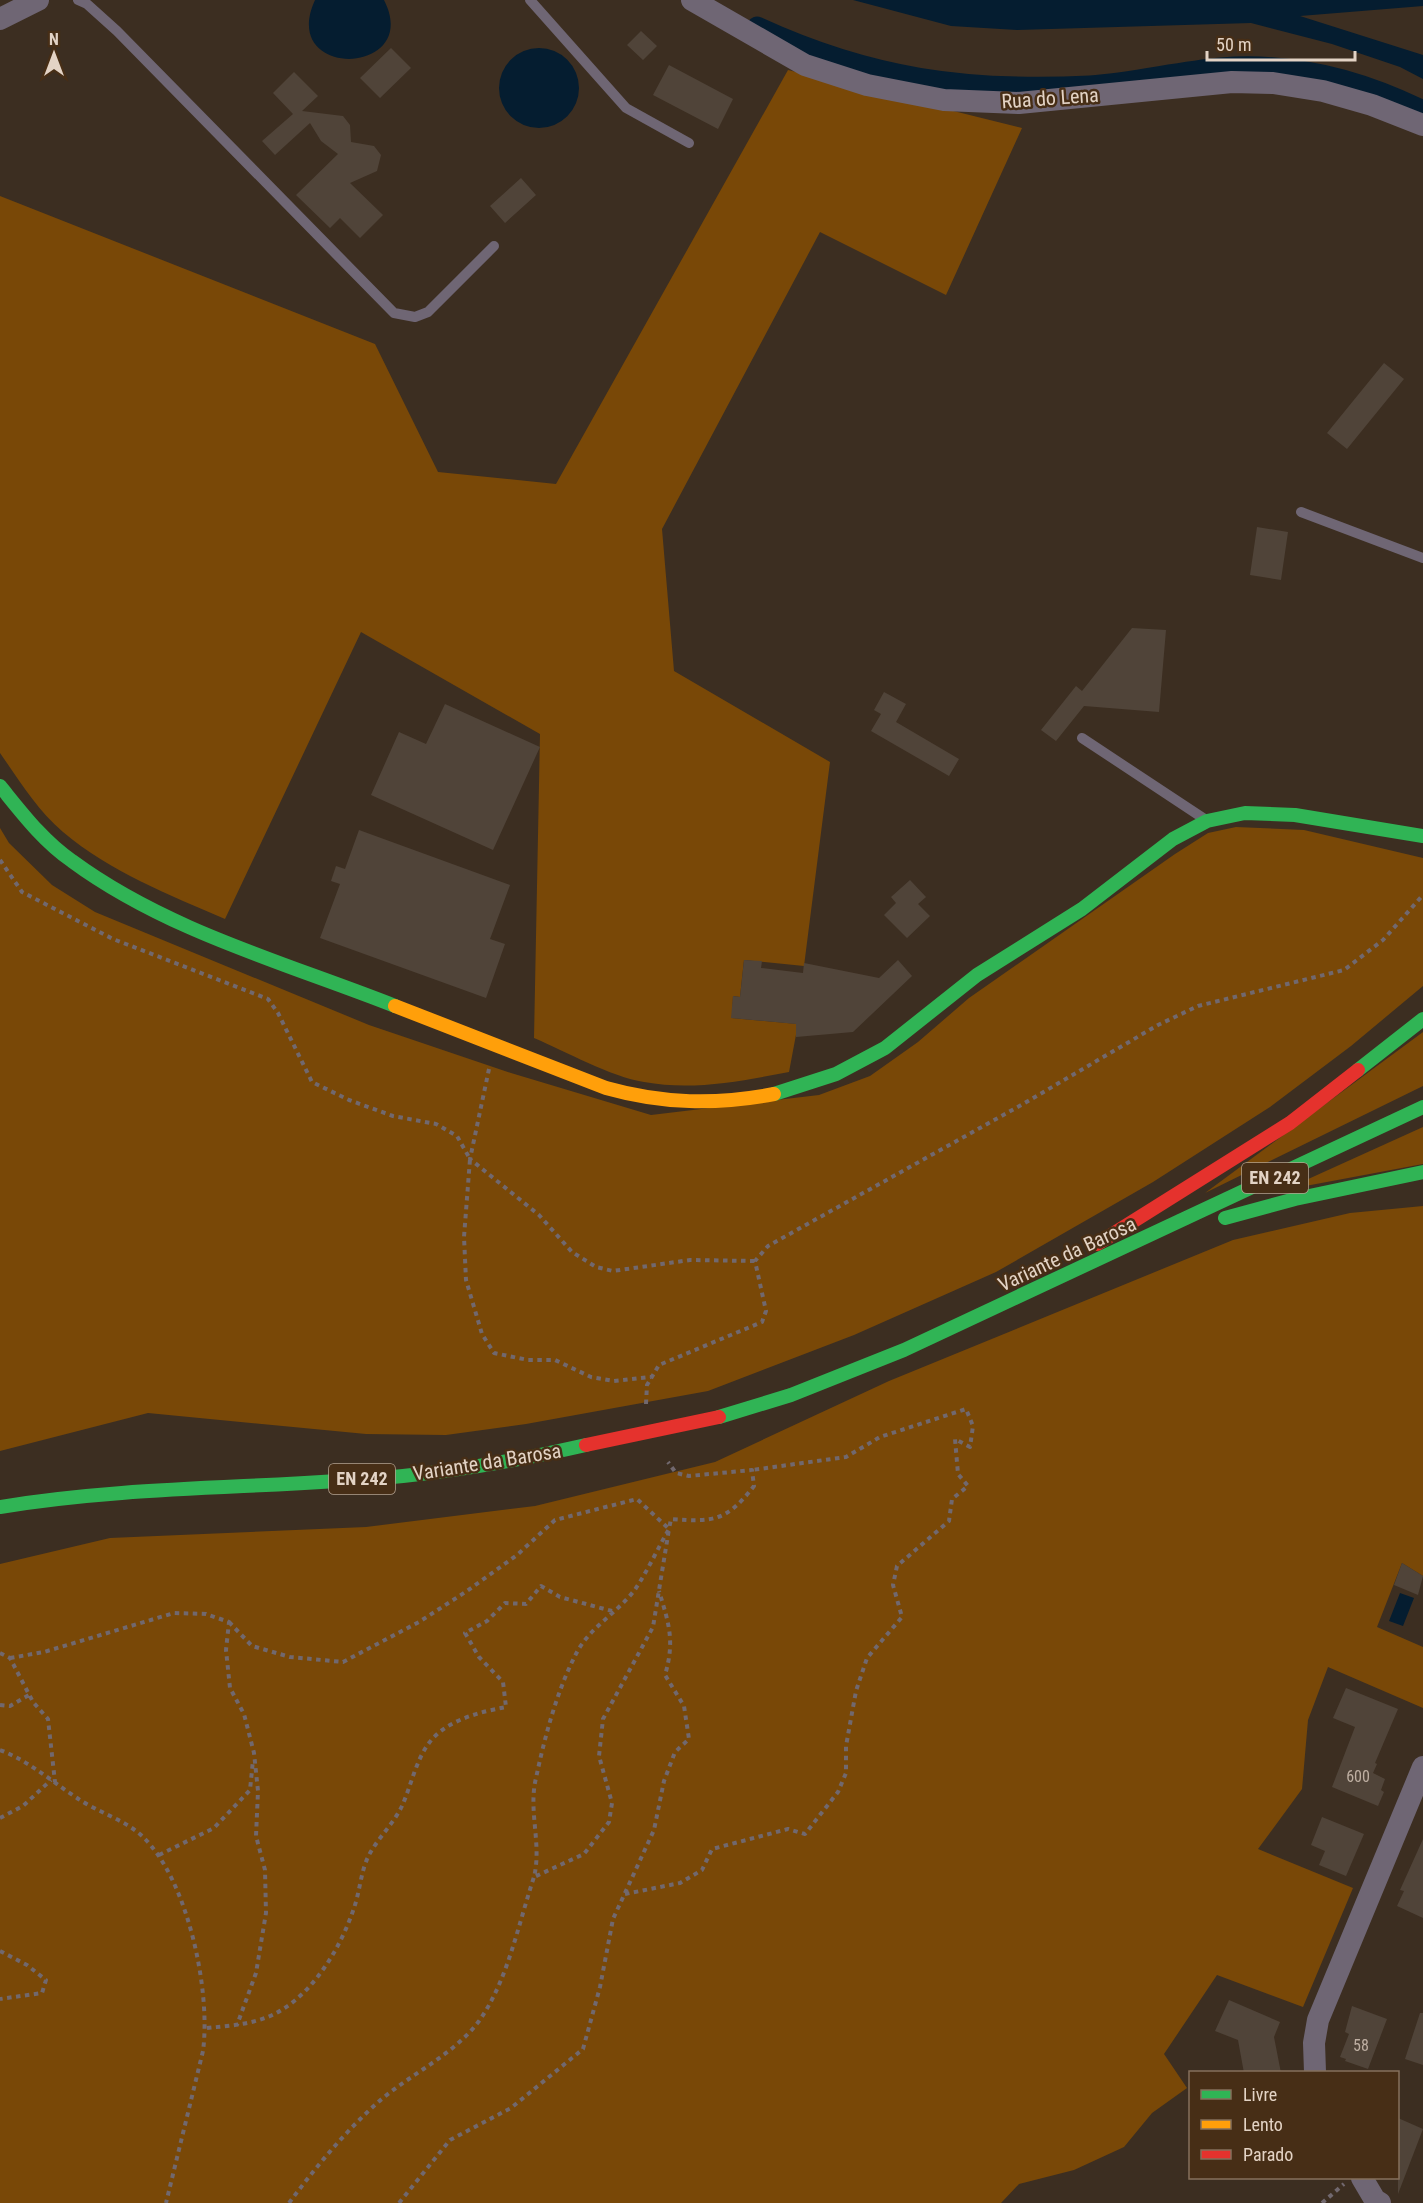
<svg xmlns="http://www.w3.org/2000/svg" width="1423" height="2203" viewBox="0 0 1423 2203" font-family="'Roboto Condensed',sans-serif">
  <style>
    .green { fill: #794807 }
    .water { fill: #051d30 }
    .lines { fill: none; stroke-linecap: round; stroke-linejoin: round }
    .canal { stroke: #051d30; stroke-width: 21 }
    .building { fill: #504439 }
    .path { stroke: #71686e; stroke-width: 4; stroke-dasharray: 4.5 4.5; stroke-linecap: butt }
    .lane { stroke: #6f6674; stroke-width: 10 }
    .street { stroke: #6f6674; stroke-width: 22 }
    .fast { stroke: #30b455; stroke-width: 14 }
    .slow { stroke: #ff9f0a; stroke-width: 14 }
    .jam { stroke: #e5322d; stroke-width: 14 }
    .labels { text-anchor: middle; stroke-width: 5; stroke-linejoin: round; paint-order: stroke }
    .number-label { font-size: 16px; fill: #beafa2 }
    .shield { fill: #472e16; stroke: #b4a290; stroke-width: 1.5 }
    .shield-label { font-size: 18px; font-weight: bold; fill: #e3d3c5 }
    .street-label { font-size: 20px; fill: #e3d3c5; stroke: #472e16 }
  </style>
  <rect width="100%" height="100%" fill="#3c2e21"/>
  <path class="green" d="M788 70 1022 128 946 295 820 232 662 529 674 671 830 762 804 966 744 960 740 997 733 996 732 1018 798 1024 789 1072C741 1081 693 1091 644 1082 611 1077 565 1051 534 1038L540 734 361 632 225 919C170 895 110 872 63 832 37 810 19 780 0 753V196L375 344 438 472 556 484Z
    M1236 827 1304 830 1423 858V986L1351 1046 1270 1107 1153 1182 996 1272 854 1335 708 1391 526 1424 446 1435 366 1434 148 1413 0 1451V828L9 843 52 885 95 912 369 1025 511 1073 651 1115 819 1095 870 1076 918 1042 969 998 1175 854 1208 833Z
    M1423 1032V1086L1205 1193Z
    M1423 1127V1164L1284 1190Z
    M1423 1206V1576L1402 1563 1377 1627 1423 1647V1708L1328 1667 1308 1720 1302 1789 1258 1849 1353 1888 1303 2007 1217 1975 1164 2054 1187 2088 1152 2113 1124 2147 1074 2170 1019 2184 1001 2203H0V1564L110 1538 366 1527 535 1506 715 1462 889 1381 1233 1240 1350 1213Z"/>
  <path class="water" d="M315 0H384C423 76 278 81 315 0Z
    M853 0H1423V6L1300 16 1423 55V79L1400 67 1332 44 1251 23 1017 30 951 26Z
    M499 88a40 40 0 1 1 80 0a40 40 0 1 1-80 0Z
    M1400 1593 1414 1598 1403 1626 1389 1621Z"/>
  <g class="lines">
    <path class="canal" d="M757 27C870 79 966 92 1090 86 1134 83 1177 72 1221 68 1291 62 1360 80 1423 111"/>
  </g>
  <path class="building" d="M641 31 657 46 643 60 627 45Z
    M391 48 411 68 380 98 360 78Z
    M669 65 733 99 718 129 653 95Z
    M294 72 318 96 302 111 343 116 350 125 351 142 374 146 381 155 377 171 350 183 383 215 360 238 340 218 330 228 296 195 338 154 321 141 310 123 275 155 262 141 293 114 273 93Z
    M521 178 536 195 505 223 490 206Z
    M1384 363 1404 379 1347 449 1327 433Z
    M1257 527 1288 532 1281 580 1250 575Z
    M1132 628 1166 630 1159 712 1084 706 1056 741 1041 730 1076 686 1082 691Z
    M884 692 906 704 896 722 959 759 949 776 871 731 881 714 874 710Z
    M445 704 540 747 493 850 371 795 399 732 426 744Z
    M359 830 510 885 490 939 505 944 486 998 320 938 340 884 331 881 336 866 345 869Z
    M910 880 926 897 918 904 930 916 907 938 884 915 896 903 891 897Z
    M744 960 762 961 761 968 803 973 804 963 879 978 898 960 912 976 853 1032 796 1037V1024L731 1018 733 996 740 997Z
    M1402 1563 1423 1576 1418 1595 1394 1585Z
    M1346 1688 1398 1709 1375 1763 1377 1764 1373 1773 1385 1779 1381 1790 1384 1792 1378 1806 1332 1787 1355 1727 1333 1718Z
    M1322 1817 1364 1834 1346 1876 1319 1865 1325 1851 1311 1845Z
    M1423 1839V1918L1397 1906 1404 1891 1400 1890Z
    M1229 2000 1280 2022 1274 2037 1281 2073H1244L1238 2040 1215 2031Z
    M1352 2006 1387 2019 1368 2069 1345 2061 1346 2059 1340 2057 1349 2034 1345 2032Z
    M1420 2013H1423V2065L1405 2059Z
    M1398 2118 1423 2129 1398 2194Z"/>
  <g class="lines">
    <path class="path" d="M0 860 22 892 113 939 268 999 278 1013 312 1082 349 1100 393 1116 436 1124 457 1136 470 1159 464 1237 466 1280 482 1334 494 1353 528 1360H555L591 1377 614 1381 651 1377
      M489 1069 470 1159 539 1215 572 1252 596 1267 613 1271 690 1260 755 1261
      M646 1404 647 1385 659 1365 762 1322 766 1311 755 1261 768 1246 1023 1104 1158 1025 1198 1006 1344 970 1383 940 1423 895
      M229 1622 252 1646 290 1657 343 1662 419 1622 467 1591 517 1555 555 1520 637 1499 669 1529 653 1627 603 1719 599 1756 612 1803 609 1822 584 1854 534 1877
      M0 1653 10 1658 33 1702 48 1719 55 1782
      M10 1658 44 1652 174 1613 206 1614 229 1622 226 1650 230 1688 244 1714 254 1753 258 1791 256 1836 265 1870 266 1913 256 1973 237 2025
      M0 1705 10 1706 29 1695
      M0 1750C29 1761 51 1781 77 1798 97 1812 126 1820 143 1837 188 1880 211 1991 203 2051L166 2203
      M0 1818 23 1806 51 1780
      M159 1855 214 1828 250 1790 253 1760
      M625 1894 680 1883 702 1870 712 1849 788 1829 805 1834 838 1792 846 1773V1746L856 1691 867 1658 902 1617 893 1585 897 1566 949 1521 952 1499 968 1486 958 1474 955 1439 970 1447 973 1426 966 1409 880 1437 846 1457 752 1470
      M0 1951 27 1965 46 1980 42 1993 0 1999
      M207 2028C226 2026 246 2025 265 2018 309 2002 340 1950 354 1908 360 1891 361 1870 369 1855 378 1838 394 1823 402 1806 411 1786 416 1760 429 1743 446 1720 480 1712 506 1707L503 1682 479 1657 465 1633 487 1621 505 1603 526 1604 541 1586 560 1597 612 1611
      M289 2203C315 2168 344 2133 376 2104 408 2075 453 2056 479 2021 508 1980 518 1925 534 1877 542 1844 528 1811 536 1778 545 1736 557 1690 577 1652 591 1626 619 1612 636 1588 648 1570 658 1548 669 1529L671 1519C713 1522 726 1522 754 1486L752 1470 689 1476 676 1473 668 1462
      M399 2203 450 2140 511 2108 583 2049 600 1987 613 1919 654 1830 664 1781 675 1752 689 1739 684 1706 665 1675C675 1641 669 1624 659 1591
      M1322 2203 1344 2184"/>
    <path class="lane" d="M78 0 87 4 117 31 394 313 415 317 428 312 494 246
      M530 0 626 108 689 143
      M1301 512 1423 558
      M1082 738 1203 818"/>
    <path class="street" d="M692 0 805 65 867 85 944 100 1019 103 1232 82 1273 83 1323 91 1372 105 1423 125
      M0 19 38 0
      M1315 2072 1314 2043 1318 2020 1423 1767
      M1362 2178 1375 2200 1380 2203"/>
    <path class="fast" d="M0 786C22 813 43 841 72 861 167 931 286 963 395 1006
      M1358 1070 1423 1019
      M774 1094 836 1074 885 1048 977 975 1082 909 1173 839 1207 821 1245 813 1295 815 1423 836
      M1225 1218 1295 1199 1423 1172
      M719 1417 791 1395 904 1350 1423 1107
      M0 1507C134 1485 268 1489 403 1476 464 1470 525 1459 586 1445"/>
    <path class="slow" d="M395 1006 606 1088C663 1104 716 1105 774 1094"/>
    <path class="jam" d="M1097 1244 1290 1123 1358 1070
      M586 1445 719 1417"/>
  </g>
  <g class="labels">
    <g class="number-label">
      <text x="1358" y="1782">600</text>
      <text x="1361" y="2051">58</text>
    </g>
    <g class="shield">
      <rect x="1242" y="1163" width="66" height="30" rx="4.5"/>
      <rect x="329" y="1464" width="66" height="30" rx="4.5"/>
    </g>
    <g class="shield-label">
      <text x="1275" y="1184">EN 242</text>
      <text x="362" y="1485">EN 242</text>
    </g>
    <g class="street-label">
      <text transform="translate(1050 98) rotate(-4)" y="7">Rua do Lena</text>
      <text transform="translate(1067 1254) rotate(-25)" y="7">Variante da Barosa</text>
      <text transform="translate(487 1462) rotate(-9)" y="7">Variante da Barosa</text>
    </g>
  </g>
  <rect x="1189" y="2071" width="210" height="108" fill="#472e16" stroke="#85705c" stroke-width="1.5"/>
  <rect x="1201" y="2090" width="30" height="9" fill="#30b455" stroke="#85705c" stroke-width="1.5"/>
  <text x="1243" y="2101" font-size="18" fill="#e3d3c5">Livre</text>
  <rect x="1201" y="2120" width="30" height="9" fill="#ff9f0a" stroke="#85705c" stroke-width="1.5"/>
  <text x="1243" y="2131" font-size="18" fill="#e3d3c5">Lento</text>
  <rect x="1201" y="2150" width="30" height="9" fill="#e5322d" stroke="#85705c" stroke-width="1.5"/>
  <text x="1243" y="2161" font-size="18" fill="#e3d3c5">Parado</text>
  <g transform="translate(54 54)" stroke="#472e16" stroke-width="4.5" paint-order="stroke">
  <path d="M0-4.5L10 22L0 15L-10 22Z" fill="#e3d3c5"/>
  <text y="-9" font-size="16" font-weight="bold" text-anchor="middle" fill="#e3d3c5">N</text>
  </g>
  <path d="M1207 51v9h148v-9" fill="none" stroke="#e3d3c5" stroke-width="3"/>
  <text x="1216" y="51" font-size="18" fill="#e3d3c5" stroke="#472e16" stroke-width="4.5" paint-order="stroke">50 m</text>
</svg>
